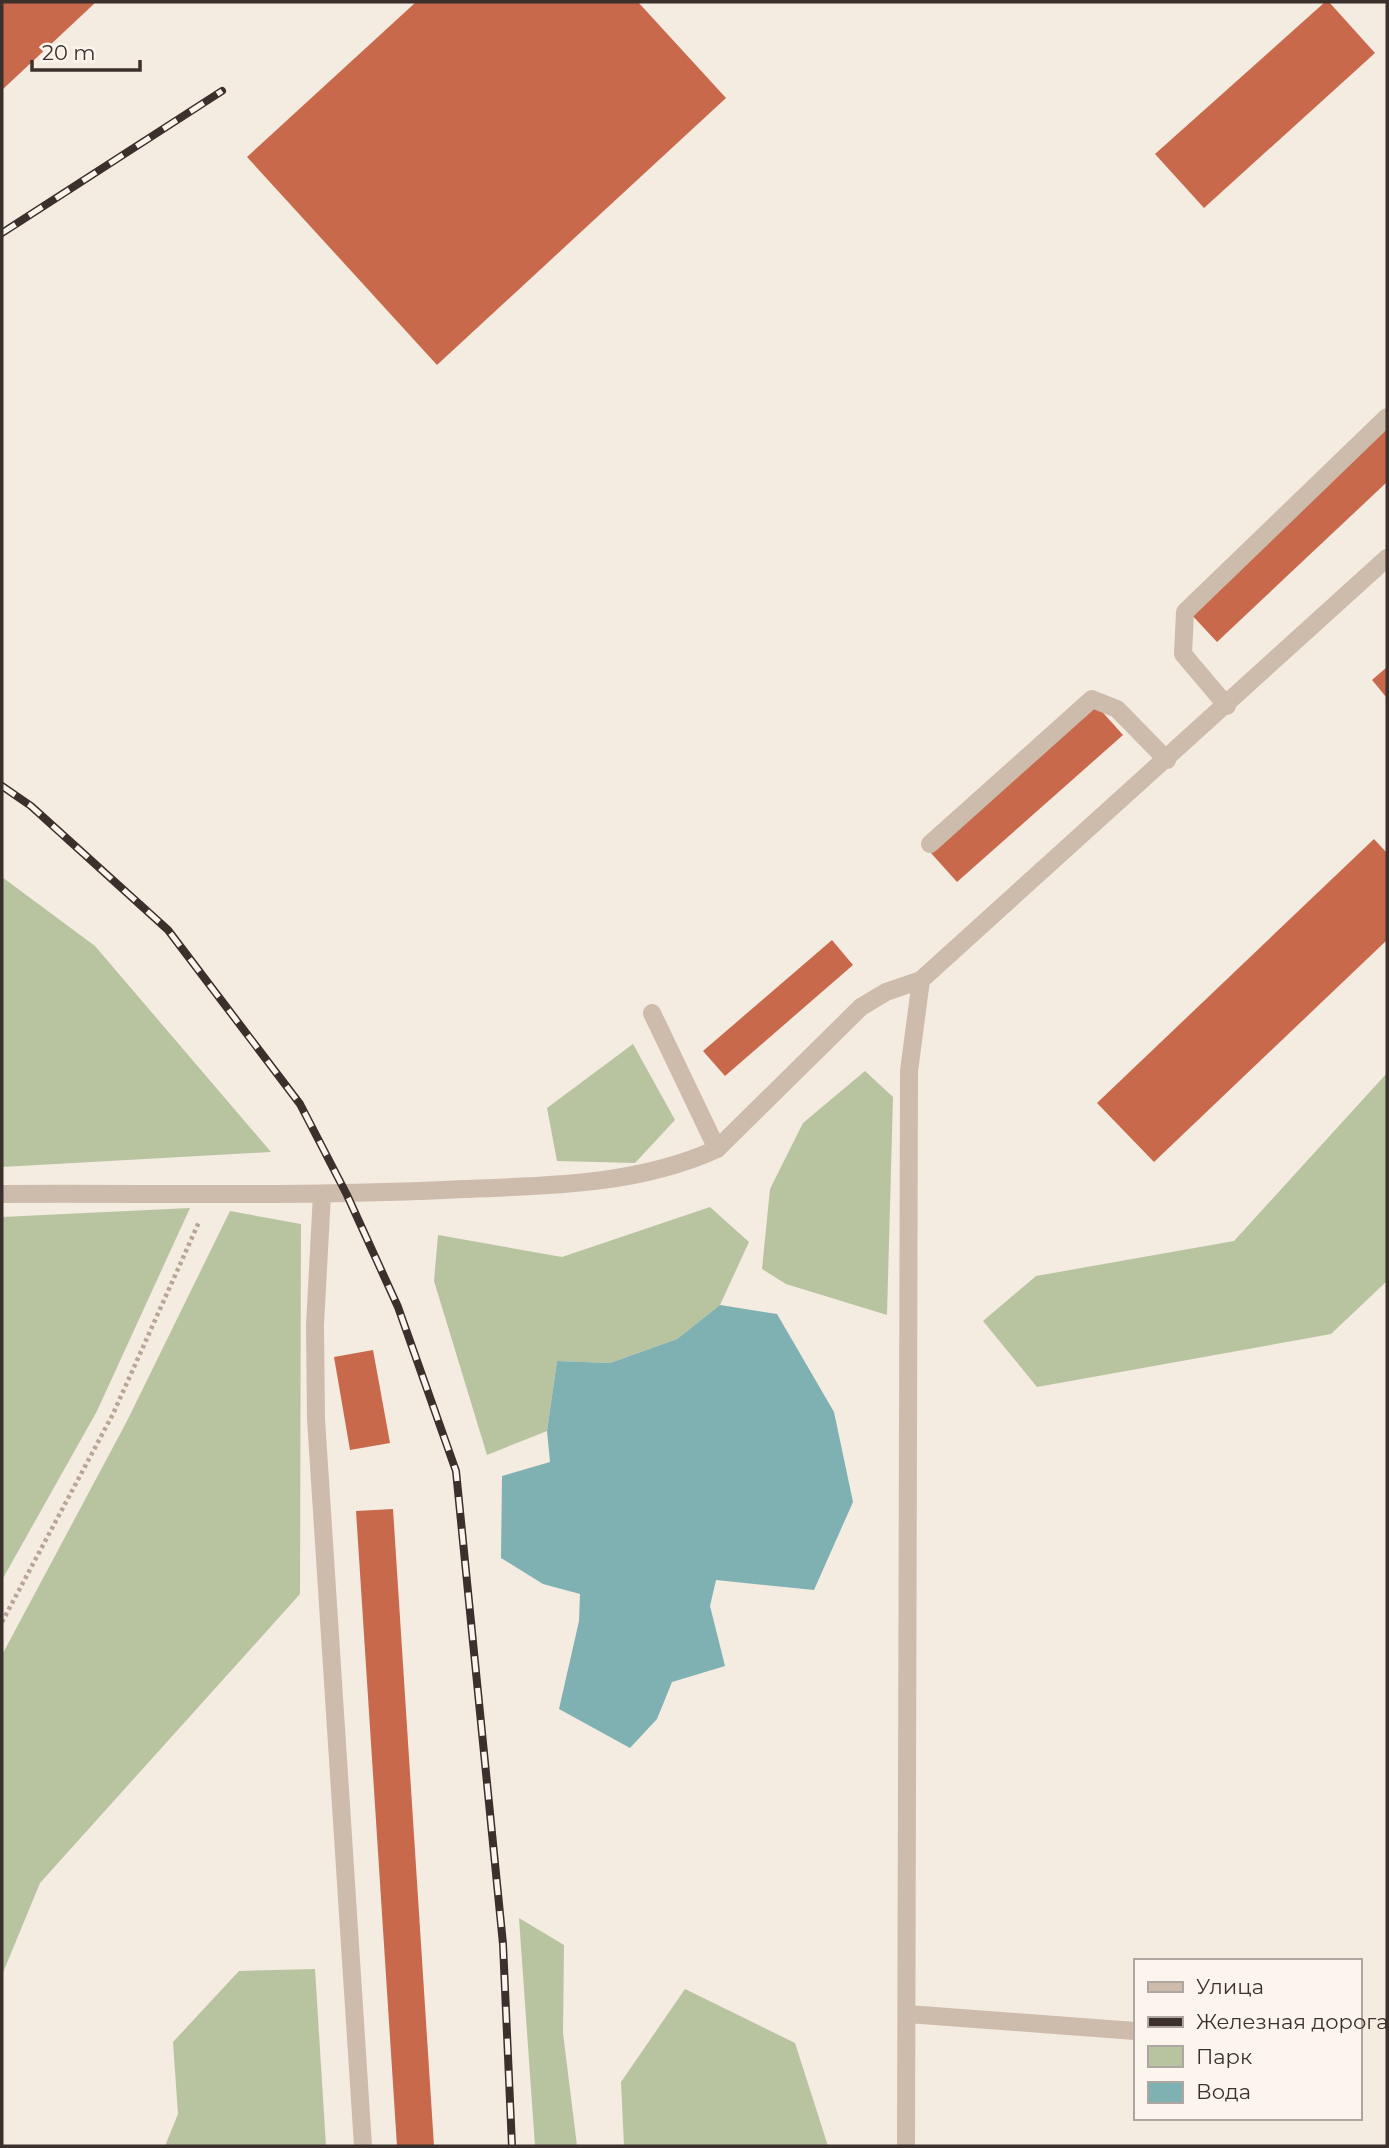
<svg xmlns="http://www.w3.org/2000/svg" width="1389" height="2148" viewBox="0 0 1389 2148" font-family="Montserrat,sans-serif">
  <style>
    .green { fill: #b8c4a0 }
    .water { fill: #7fb0b2 }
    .building { fill: #c8694b }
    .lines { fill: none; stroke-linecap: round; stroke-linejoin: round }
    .path { stroke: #b9a596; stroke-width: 4.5; stroke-dasharray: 3.5 3.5; stroke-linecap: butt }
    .minor { stroke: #cdbbac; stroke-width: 18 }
    .rail-casing { stroke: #3b302b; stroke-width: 8 }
    .rail { stroke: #fbf5ee; stroke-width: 5; stroke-dasharray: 16; stroke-linecap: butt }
  </style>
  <rect width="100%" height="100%" fill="#f4ebe1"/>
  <path class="green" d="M2 877 95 946 271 1152 2 1167Z
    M633 1044 675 1120 635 1163 557 1161 547 1108Z
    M865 1071 893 1097 887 1315 786 1284 762 1269 770 1189 803 1123Z
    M1387 1073V1281L1331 1334 1037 1387 983 1321 1036 1276 1234 1241Z
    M710 1207 749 1242 720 1305 677 1339 610 1363 557 1361 547 1431 487 1455 434 1281 438 1235 562 1257Z
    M190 1208 97 1411 2 1580V1217Z
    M230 1211 301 1224 300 1594 40 1883 2 1975V1655L127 1421Z
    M519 1918 564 1945 563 2033 577 2146H535Z
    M315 1969 326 2146H165L178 2114 173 2042 239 1971Z
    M685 1989 795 2043 828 2146H624L621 2082Z"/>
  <path class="water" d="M720 1305 777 1314 834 1412 853 1502 814 1590 716 1580 710 1606 725 1666 672 1682 657 1719 630 1748 559 1709 579 1621 580 1594 543 1584 501 1558 502 1476 550 1462 547 1431 557 1361 610 1363 677 1339Z"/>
  <path class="building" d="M2 2H96L2 90Z
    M416 2H638L726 98 437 365 247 157Z
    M1325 2H1329L1375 53 1204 208 1155 154Z
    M1387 427V482L1217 642 1189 612Z
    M1387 667V698L1372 680Z
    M1097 706 1123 735 957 882 931 853Z
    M1374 839 1387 853V940L1154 1162 1097 1103Z
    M832 940 853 965 725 1076 703 1051Z
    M373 1350 390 1443 350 1450 334 1357Z
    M393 1509 434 2146H397L356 1511Z"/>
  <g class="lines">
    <path class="path" d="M2 1622 113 1414 199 1222"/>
    <path class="minor" d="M1227 706 1183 654 1185 612 1387 417
      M930 844 1092 699 1117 709 1167 760
      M652 1013 717 1149
      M2 1194C155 1193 309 1197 463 1189 548 1186 638 1185 717 1149L861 1007 886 992 921 980
      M322 1194 315 1325 316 1419 363 2146
      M908 2014 1135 2031
      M906 2146 909 1071 921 980 1387 558"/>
    <defs>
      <path id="rail" d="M2 233 222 91
        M2 786 31 806 168 930 300 1104 347 1195 398 1307 456 1471 503 1944 512 2146"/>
    </defs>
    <use href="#rail" class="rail-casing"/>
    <use href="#rail" class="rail"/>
  </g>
  <rect width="1389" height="2148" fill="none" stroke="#3b302b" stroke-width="7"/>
  <rect x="1134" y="1959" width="228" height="161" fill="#fbf5ee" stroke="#aea6a0" stroke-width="2"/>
  <rect x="1148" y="1982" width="35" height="10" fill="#cdbbac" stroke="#aea6a0" stroke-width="2"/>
  <text x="1196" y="1994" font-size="21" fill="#3b302b">Улица</text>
  <rect x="1148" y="2017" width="35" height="10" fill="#3b302b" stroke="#aea6a0" stroke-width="2"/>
  <text x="1196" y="2029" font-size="21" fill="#3b302b">Железная дорога</text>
  <rect x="1148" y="2046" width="35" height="21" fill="#b8c4a0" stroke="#aea6a0" stroke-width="2"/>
  <text x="1196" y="2064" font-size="21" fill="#3b302b">Парк</text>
  <rect x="1148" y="2082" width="35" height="21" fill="#7fb0b2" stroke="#aea6a0" stroke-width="2"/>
  <text x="1196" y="2099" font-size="21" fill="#3b302b">Вода</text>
  <path d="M32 60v10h108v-10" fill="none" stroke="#3b302b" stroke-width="3.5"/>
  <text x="42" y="60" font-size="21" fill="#3b302b" stroke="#fbf5ee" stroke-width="5" paint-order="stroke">20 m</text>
</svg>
